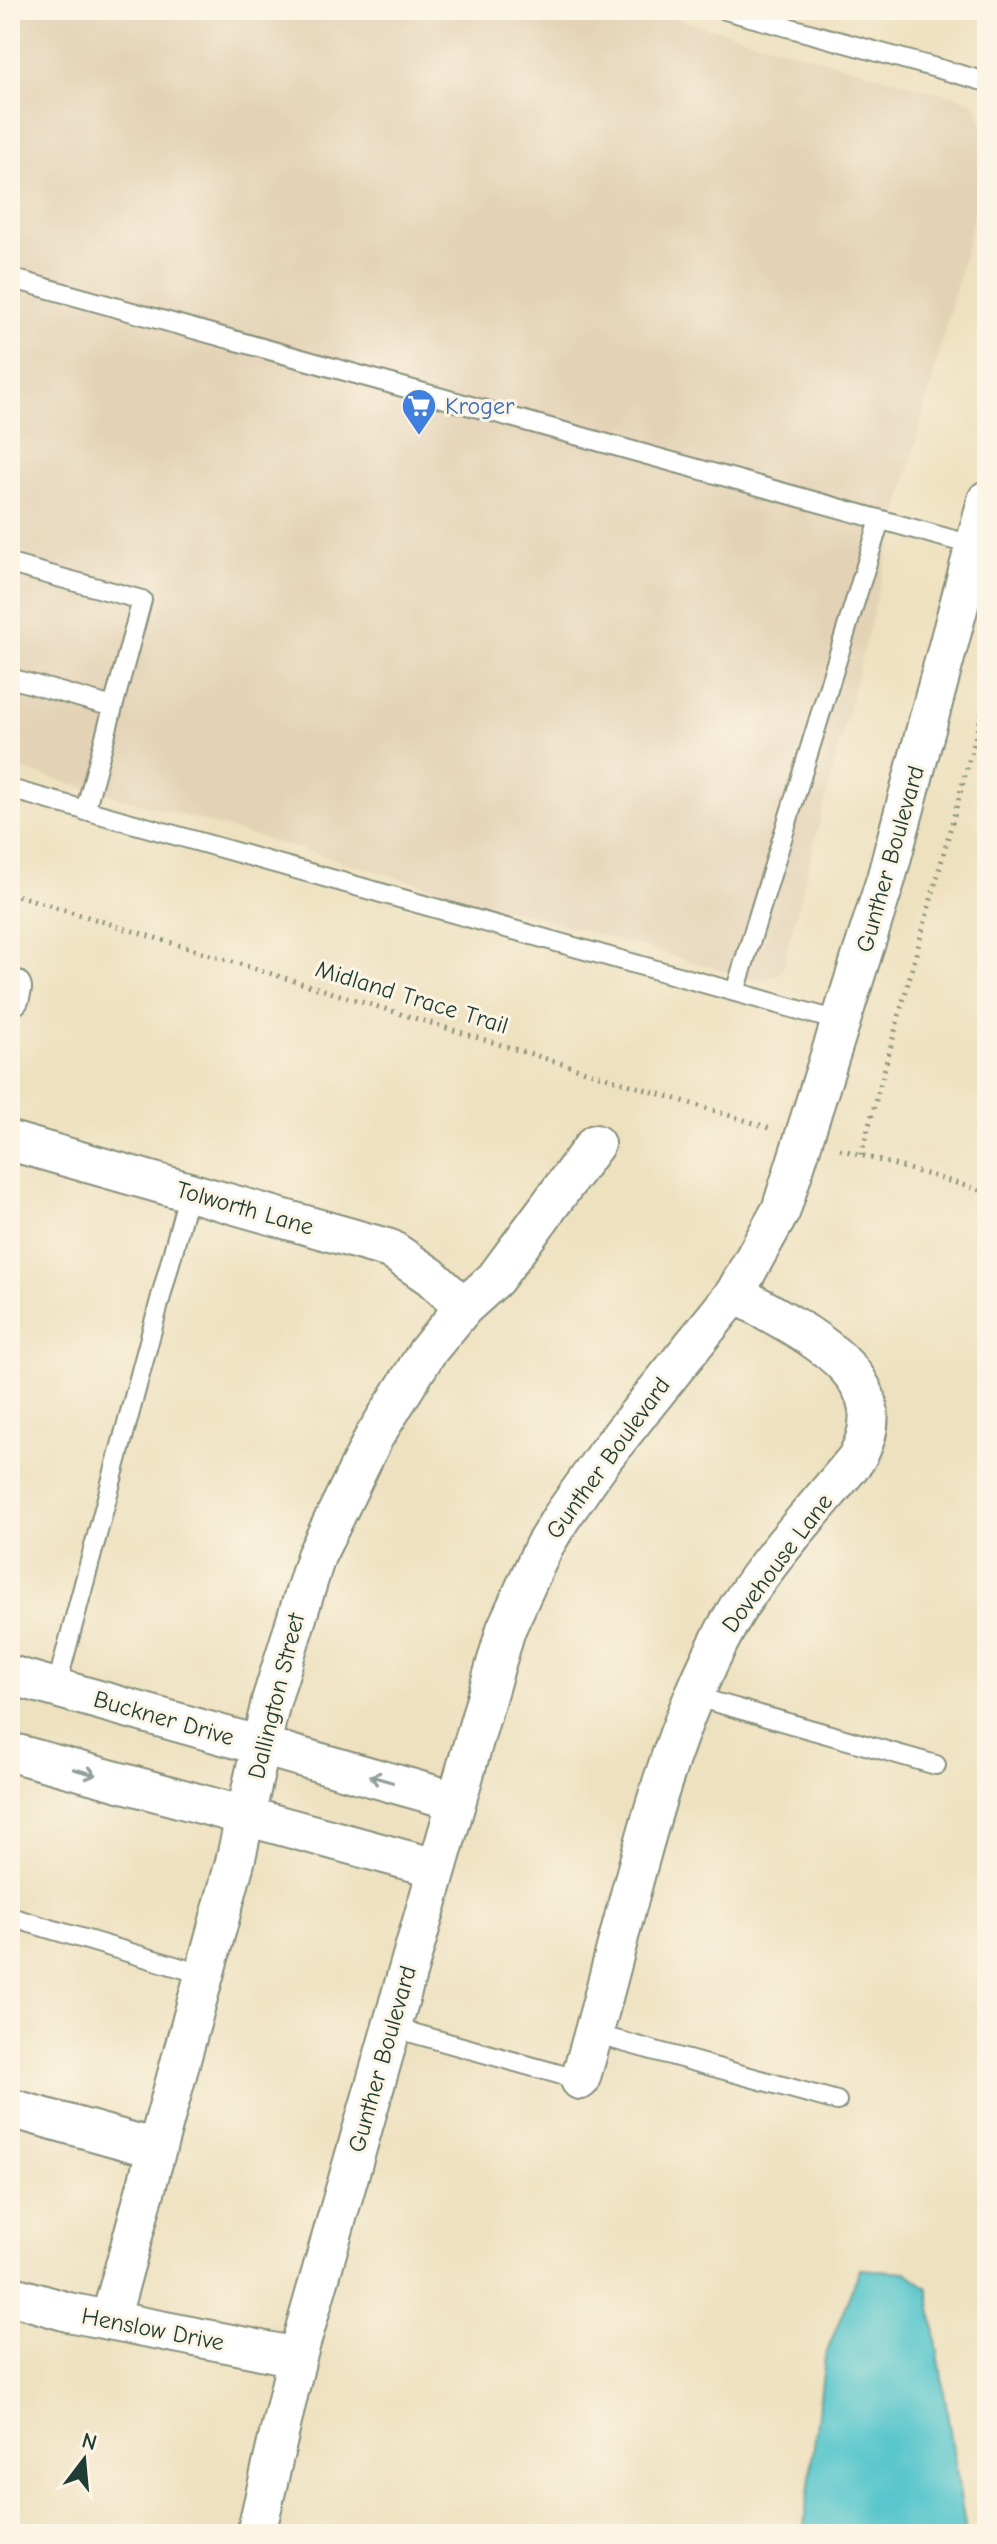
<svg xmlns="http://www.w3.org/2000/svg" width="997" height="2544" viewBox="0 0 997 2544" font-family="'Comic Neue',sans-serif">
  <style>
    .built { fill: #e3d2b5 }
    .water { fill: #58c6cc; stroke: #3c8280; stroke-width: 2 }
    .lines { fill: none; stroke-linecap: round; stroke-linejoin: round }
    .lane-casing { stroke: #868f7a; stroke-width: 22 }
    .street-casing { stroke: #868f7a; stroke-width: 42 }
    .path { stroke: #868f7a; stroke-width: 5; stroke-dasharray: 2 6; stroke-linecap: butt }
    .lane { stroke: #fff; stroke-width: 18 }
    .street { stroke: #fff; stroke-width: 38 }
    .oneway { stroke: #8f9e9a }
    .labels { text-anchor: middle; stroke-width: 6; stroke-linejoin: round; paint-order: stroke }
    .shop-label { font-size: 24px; fill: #366cbe; stroke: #fcf5e5; text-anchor: start }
    .street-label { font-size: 24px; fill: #1f3d34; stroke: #fcf5e5 }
  </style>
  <rect width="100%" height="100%" fill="#fcf5e5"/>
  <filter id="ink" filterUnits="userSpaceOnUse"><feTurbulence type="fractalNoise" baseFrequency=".0125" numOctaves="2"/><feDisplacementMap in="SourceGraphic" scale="16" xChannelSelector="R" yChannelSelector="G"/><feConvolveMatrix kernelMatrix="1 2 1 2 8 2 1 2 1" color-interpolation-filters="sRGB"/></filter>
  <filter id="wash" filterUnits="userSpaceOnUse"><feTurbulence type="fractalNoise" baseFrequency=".006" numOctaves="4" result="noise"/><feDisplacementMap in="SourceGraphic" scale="32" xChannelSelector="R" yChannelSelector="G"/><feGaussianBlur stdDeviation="1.8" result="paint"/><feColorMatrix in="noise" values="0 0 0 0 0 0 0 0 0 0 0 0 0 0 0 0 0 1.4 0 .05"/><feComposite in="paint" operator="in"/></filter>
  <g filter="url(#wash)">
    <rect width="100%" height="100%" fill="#eee1c0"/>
    <path class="built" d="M10 10H646L975 102 987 135V164L782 971 763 982 10 766Z"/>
    <path class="water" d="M860 2269 906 2272 928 2288 966 2534H803L825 2357Z"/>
  </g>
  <g filter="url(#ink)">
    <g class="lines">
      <defs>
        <path id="lane" d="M725 10 987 82
          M10 278 979 547
          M10 564 142 600 85 811
          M10 678 113 707
          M10 789 842 1022
          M735 992 880 520
          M56 1688 189 1192
          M693 1696 936 1765
          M10 1917 205 1975
          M391 2027 580 2080
          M594 2034 837 2101"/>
        <path id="street" d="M10 997 12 988
          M10 1141 390 1249 430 1276 464 1307
          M10 1675 456 1801
          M10 1752 436 1868
          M580 2080C626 1929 652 1762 729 1623 762 1564 813 1512 856 1459 906 1373 795 1329 735 1293
          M10 2108 157 2149
          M10 2295 68 2312 297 2357
          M110 2320 235 1862 271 1701 316 1556 374 1437 427 1352 464 1307 495 1279 595 1144
          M256 2534 297 2357 506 1629 544 1546 561 1518 606 1454 735 1293 781 1210 886 879 987 500"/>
      </defs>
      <use href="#lane" class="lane-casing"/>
      <use href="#street" class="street-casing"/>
      <path class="path" d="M10 893 770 1128
        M840 1149 987 1192
        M861 1155 987 695"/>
      <use href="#lane" class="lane"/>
      <use href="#street" class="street"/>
    </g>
    <defs><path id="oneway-shaft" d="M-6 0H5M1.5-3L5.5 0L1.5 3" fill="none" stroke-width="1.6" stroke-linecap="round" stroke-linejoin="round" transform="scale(2)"/></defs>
    <g class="oneway">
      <use href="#oneway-shaft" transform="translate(85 1772) rotate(15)"/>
      <use href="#oneway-shaft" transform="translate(381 1779) rotate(-164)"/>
    </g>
  </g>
  <defs>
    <symbol id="supermarket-pin" viewBox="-11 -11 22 30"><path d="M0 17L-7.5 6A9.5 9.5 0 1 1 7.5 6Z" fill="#3f7fe0" stroke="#fcf5e5"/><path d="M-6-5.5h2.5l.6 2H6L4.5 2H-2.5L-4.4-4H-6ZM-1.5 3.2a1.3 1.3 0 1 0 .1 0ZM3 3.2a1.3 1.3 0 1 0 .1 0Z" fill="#fff"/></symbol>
  </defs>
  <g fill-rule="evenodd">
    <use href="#supermarket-pin" x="399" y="386" width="40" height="54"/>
  </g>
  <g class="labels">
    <g class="shop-label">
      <text x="445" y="414">Kroger</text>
    </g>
    <g class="street-label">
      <text transform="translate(890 859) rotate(-74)" y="8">Gunther Boulevard</text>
      <text transform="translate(412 997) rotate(17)" y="8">Midland Trace Trail</text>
      <text transform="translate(245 1208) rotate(16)" y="8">Tolworth Lane</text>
      <text transform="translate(608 1458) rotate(-54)" y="8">Gunther Boulevard</text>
      <text transform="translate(777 1563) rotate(-53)" y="8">Dovehouse Lane</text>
      <text transform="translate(276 1696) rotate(-76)" y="8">Dallington Street</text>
      <text transform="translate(164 1718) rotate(16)" y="8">Buckner Drive</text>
      <text transform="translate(382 2059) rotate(-74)" y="8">Gunther Boulevard</text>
      <text transform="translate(153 2329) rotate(11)" y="8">Henslow Drive</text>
    </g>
  </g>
  <rect width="997" height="2544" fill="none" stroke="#fcf5e5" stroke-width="40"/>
  <g transform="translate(84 2460) rotate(16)" stroke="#fcf5e5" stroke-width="6" paint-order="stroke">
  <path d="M0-6L14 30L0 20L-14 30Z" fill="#1f3d34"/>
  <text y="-12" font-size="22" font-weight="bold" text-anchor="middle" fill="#1f3d34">N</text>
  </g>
</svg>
